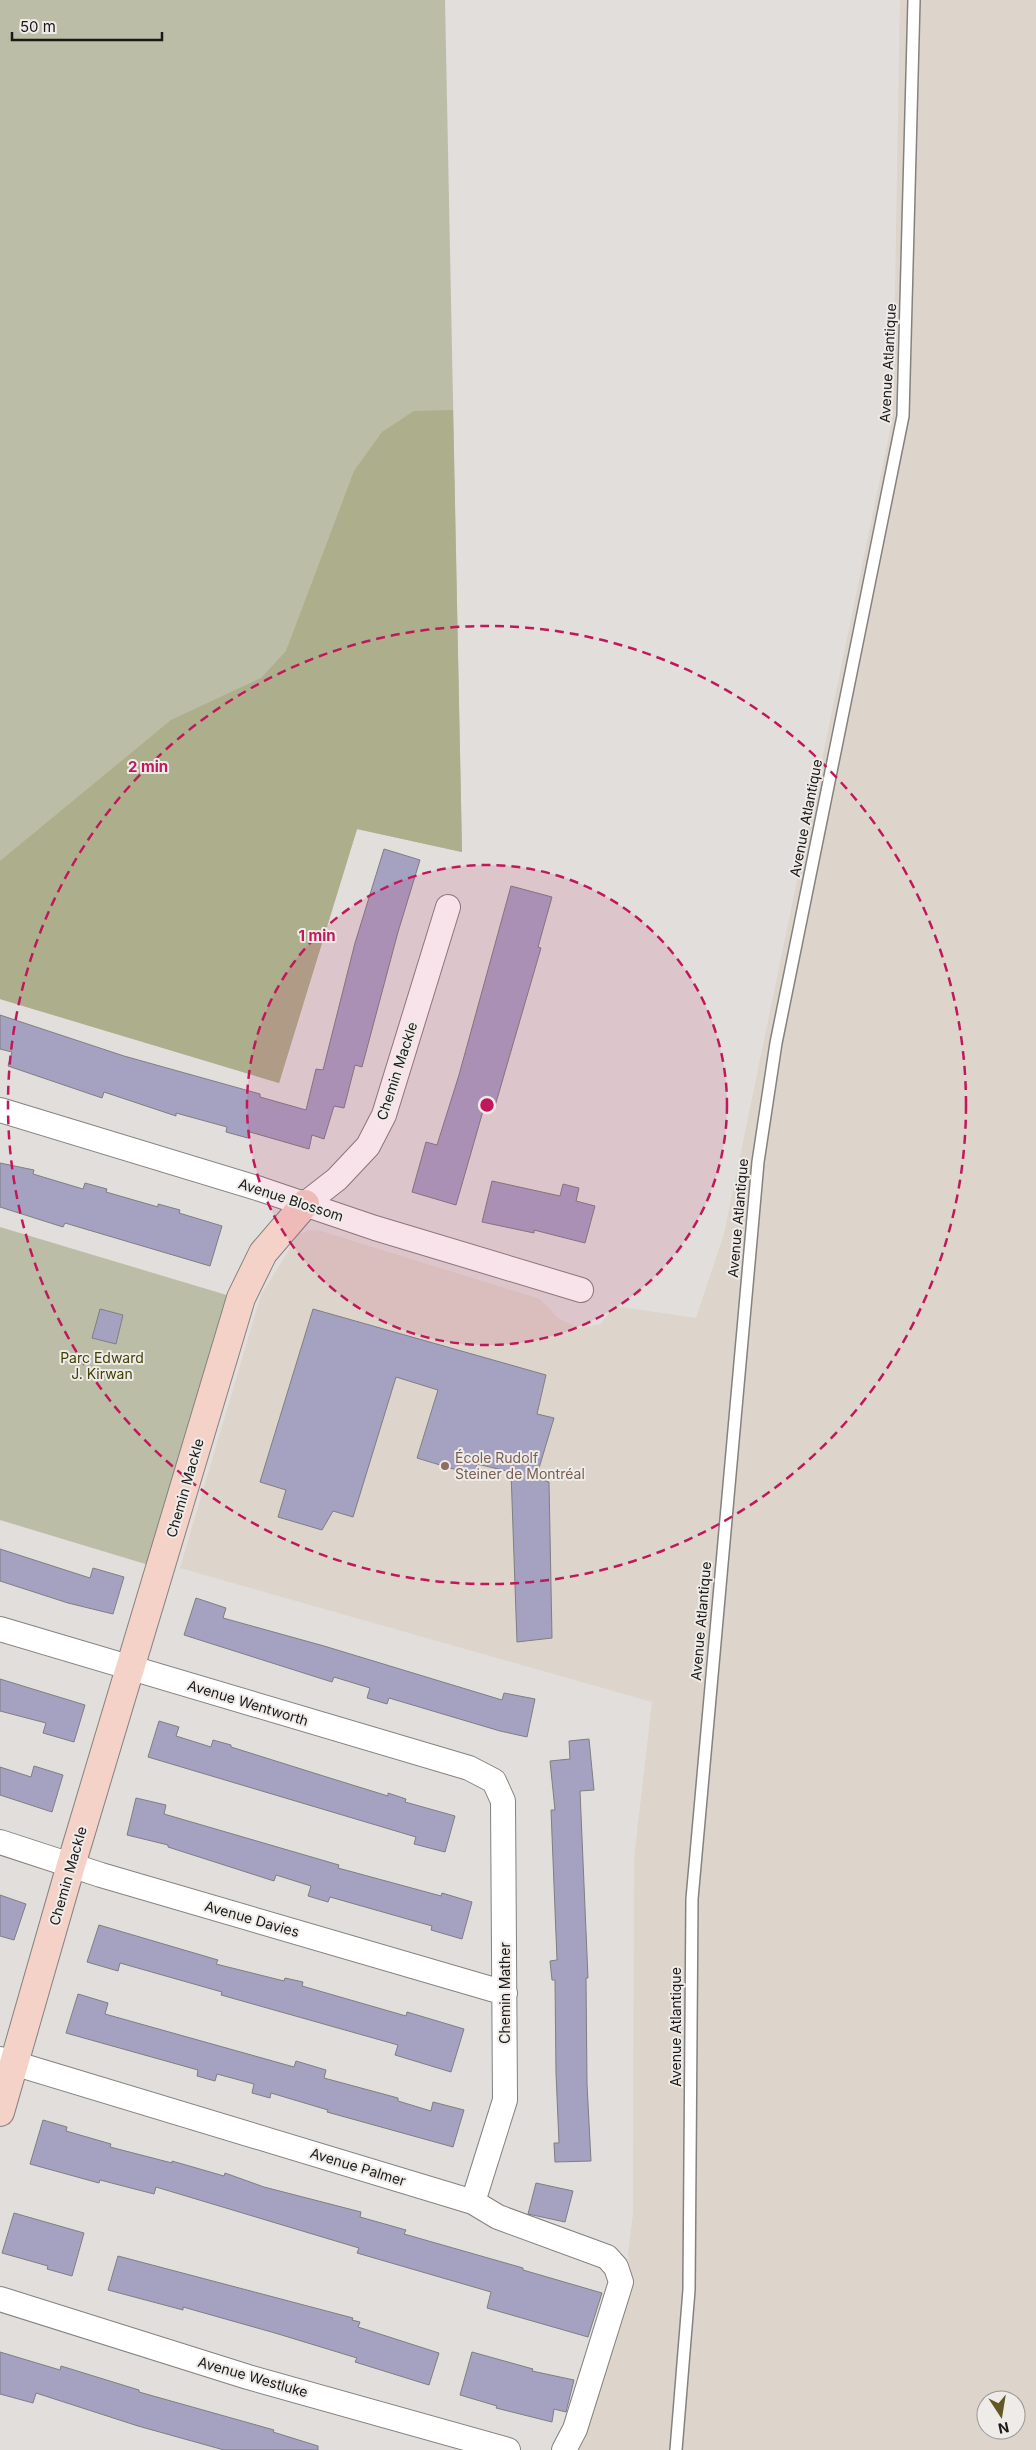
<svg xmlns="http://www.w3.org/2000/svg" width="1036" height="2450" viewBox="0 0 1036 2450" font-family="Inter,sans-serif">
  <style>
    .built { fill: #ddd4cb; fill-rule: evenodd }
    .green { fill: #bcbda6 }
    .forest { fill: #acae8c }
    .building { fill: #a5a1c1; stroke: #7f7e82 }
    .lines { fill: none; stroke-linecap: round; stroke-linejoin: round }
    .lane-casing { stroke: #84827f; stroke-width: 14 }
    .street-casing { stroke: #84827f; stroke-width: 26 }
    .secondary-casing { stroke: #84827f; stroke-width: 30 }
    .lane { stroke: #fff; stroke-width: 11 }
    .street { stroke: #fff; stroke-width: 24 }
    .secondary { stroke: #f5d2c7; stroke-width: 28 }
    .ring { fill: none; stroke: #c2185b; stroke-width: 2.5; stroke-dasharray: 9 6 }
    .education-dot { fill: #8d6e63; stroke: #eeebe8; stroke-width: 2 }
    .labels { text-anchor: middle; stroke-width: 4; stroke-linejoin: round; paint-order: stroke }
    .street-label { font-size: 14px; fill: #1a1918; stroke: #eeebe8 }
    .park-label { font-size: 14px; fill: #404103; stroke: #eeebe8 }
    .education-label { font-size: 14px; fill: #785e54; stroke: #eeebe8; text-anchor: start }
    .centre { fill: #c2185b; stroke: #eeebe8; stroke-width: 2.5 }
    .ring-label { font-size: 15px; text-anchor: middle; font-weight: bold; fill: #c2185b; stroke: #eeebe8; stroke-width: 4; stroke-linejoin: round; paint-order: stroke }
  </style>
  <rect width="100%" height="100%" fill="#e1dedb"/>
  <path class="built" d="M900 0H1036V2450H579L631 2284 628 2254 633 2214 634 1859 652 1702 180 1568 261 1295 299 1234 310 1230 321 1231 540 1299 558 1318 579 1328 601 1324 614 1306 696 1318 724 1234 893 416ZM986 2400H1016V2430H986Z"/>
  <path class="green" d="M0 0H445L462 852 357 829 279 1083 0 999Z
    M0 1227 230 1296 152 1566 0 1520Z"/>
  <path class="forest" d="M453 410 462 852 357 829 279 1083 0 999V861L171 720 261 678 286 651 354 471 382 432 414 411Z"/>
  <path class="building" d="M384 849 420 860 398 932 362 1067 355 1065 344 1108 334 1106 324 1139 312 1135 309 1149 250 1132 248 1138 226 1132 227 1127 176 1113V1116L104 1092 102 1098 8 1066 12 1052 0 1049V1015L124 1056 260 1094V1097L306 1110 316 1069 323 1070 355 943Z
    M511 886 552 897 538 947 541 948 495 1106 485 1104 456 1205 412 1192 426 1142 437 1145 459 1075Z
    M0 1163 34 1170 33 1174 83 1189 85 1183 107 1189 106 1192 158 1207V1204L180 1210 179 1213 222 1226 210 1266 65 1223 63 1227 0 1207Z
    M492 1181 560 1196 563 1184 579 1188 576 1201 595 1206 585 1243 534 1230V1233L482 1222Z
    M100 1309 123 1315 116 1344 92 1338Z
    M313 1309 546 1375 537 1414 554 1418 536 1478 549 1482 552 1638 517 1642 511 1472 477 1464 473 1475 417 1458 438 1390 396 1377 353 1517 333 1511 322 1530 278 1517 286 1490 260 1482Z
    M0 1549 90 1578 93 1568 124 1577 113 1614 68 1603 0 1581Z
    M196 1598 226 1608 223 1618 324 1646 502 1700 504 1693 535 1699 527 1737 500 1731 389 1698 387 1704 367 1698 370 1688 334 1677 332 1682 184 1635Z
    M0 1679 85 1705 74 1742 43 1733 46 1723 0 1711Z
    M159 1721 179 1727 176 1736 211 1747 213 1740 231 1745V1747L333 1779 388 1796V1793L406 1799 405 1802 455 1816 445 1852 414 1844 416 1837 148 1757Z
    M589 1739 594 1790 580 1791 588 1978H586L587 2084 591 2161 555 2162 554 2143H559L556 2073 555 1980H552L550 1961 557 1960 551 1810H555L550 1761 570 1759 569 1741Z
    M34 1766 63 1775 52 1812 0 1795V1767L31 1777Z
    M136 1798 166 1805 164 1814 339 1865 338 1868 441 1896 442 1893 472 1902 462 1939 431 1930 432 1926 330 1897 328 1902 308 1896 311 1886 276 1875 274 1881 168 1847V1845L127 1835Z
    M0 1895 26 1904 14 1940 0 1936Z
    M99 1925 218 1960 216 1964 284 1981 285 1978 303 1982 302 1986 406 2016 407 2012 464 2029 451 2072 395 2055 398 2045 221 1995 222 1992 120 1963 118 1971 87 1962Z
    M78 1994 108 2003 105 2014 294 2067 296 2061 326 2070 324 2078 398 2098V2101L431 2111 433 2102 464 2110 453 2147 327 2112 328 2110 271 2093 270 2098 252 2093 254 2084 217 2074 215 2081 197 2076 198 2070 66 2033Z
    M43 2120 67 2127 66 2131 111 2144 110 2147 172 2163V2161L224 2176 225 2173 264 2187 361 2212 360 2217 406 2230 404 2234 523 2268V2270L602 2293 588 2337 487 2308 491 2292 357 2253 359 2248 156 2187 154 2194 100 2180 99 2183 30 2164Z
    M536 2183 573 2191 565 2222 528 2214Z
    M14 2213 84 2233 72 2276 47 2269 48 2266 2 2253Z
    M118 2256 353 2318 352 2320 360 2322 358 2327 439 2353 429 2385 355 2362 357 2358 275 2333 183 2307V2310L108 2290Z
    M0 2352 60 2370 61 2366 139 2390V2392L274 2430 273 2432 318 2446V2450H224L138 2426 36 2393 33 2403 0 2394Z
    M472 2352 533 2369 532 2371 574 2380 566 2412 554 2409 552 2422 496 2408 497 2406 460 2395Z"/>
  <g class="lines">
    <defs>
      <path id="lane" d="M676 2450 689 2290 692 1899 758 1162 776 1043 903 416 914 0"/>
      <path id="street" d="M0 1110 260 1189 375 1228 581 1290
        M305 1204 337 1179 368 1146 384 1115 448 907
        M0 1629 469 1768 494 1781 503 1801 505 2100 473 2202
        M0 1842 101 1875 505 1993
        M0 2059 473 2202 498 2217 607 2257 616 2267 621 2282 575 2429 564 2450
        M0 2299 248 2377 508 2450"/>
      <path id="secondary" d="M0 2112 71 1865 241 1298 263 1253 305 1204"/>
    </defs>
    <use href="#lane" class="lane-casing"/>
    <use href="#street" class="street-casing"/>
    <use href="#secondary" class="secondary-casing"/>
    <use href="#lane" class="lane"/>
    <use href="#street" class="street"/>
    <use href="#secondary" class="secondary"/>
  </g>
  <circle cx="487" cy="1105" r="240" fill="#c2185b" fill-opacity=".12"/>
  <g class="ring">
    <circle cx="487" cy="1105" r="240"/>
    <circle cx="487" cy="1105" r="479"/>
  </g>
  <circle class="education-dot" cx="445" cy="1466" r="5"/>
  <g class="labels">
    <g class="street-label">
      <text transform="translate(888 363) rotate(-87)" y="5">Avenue Atlantique</text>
      <text transform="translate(806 818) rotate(-79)" y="5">Avenue Atlantique</text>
      <text transform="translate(397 1071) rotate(-72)" y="5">Chemin Mackle</text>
      <text transform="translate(291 1200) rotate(18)" y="5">Avenue Blossom</text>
      <text transform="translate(738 1218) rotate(-85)" y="5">Avenue Atlantique</text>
      <text transform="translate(185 1488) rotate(-74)" y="5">Chemin Mackle</text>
      <text transform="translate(701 1621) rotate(-85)" y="5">Avenue Atlantique</text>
      <text transform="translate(248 1703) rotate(17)" y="5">Avenue Wentworth</text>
      <text transform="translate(68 1876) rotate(-74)" y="5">Chemin Mackle</text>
      <text transform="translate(252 1919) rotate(16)" y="5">Avenue Davies</text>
      <text transform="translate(505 1993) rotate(-90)" y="5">Chemin Mather</text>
      <text transform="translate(676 2027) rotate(-90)" y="5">Avenue Atlantique</text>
      <text transform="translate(358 2167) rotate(17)" y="5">Avenue Palmer</text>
      <text transform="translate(253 2377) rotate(16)" y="5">Avenue Westluke</text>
    </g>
    <g class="park-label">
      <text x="102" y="1363">Parc Edward<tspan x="102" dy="16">J. Kirwan</tspan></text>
    </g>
    <g class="education-label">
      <text x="455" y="1463">École Rudolf<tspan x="455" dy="16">Steiner de Montréal</tspan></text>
    </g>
  </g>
  <circle cx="487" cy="1105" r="8" class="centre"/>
  <g class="ring-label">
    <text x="148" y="772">2 min</text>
    <text x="317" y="941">1 min</text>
  </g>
  <g transform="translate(1001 2415) rotate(168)"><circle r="24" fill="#eeebe8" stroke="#999795"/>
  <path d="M0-4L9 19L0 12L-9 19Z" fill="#635723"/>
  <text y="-8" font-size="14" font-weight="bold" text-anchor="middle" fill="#1a1918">N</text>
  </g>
  <path d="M12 32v8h150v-8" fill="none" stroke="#1a1918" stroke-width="2.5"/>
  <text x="20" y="32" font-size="15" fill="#1a1918" stroke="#eeebe8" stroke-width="4" paint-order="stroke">50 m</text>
</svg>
